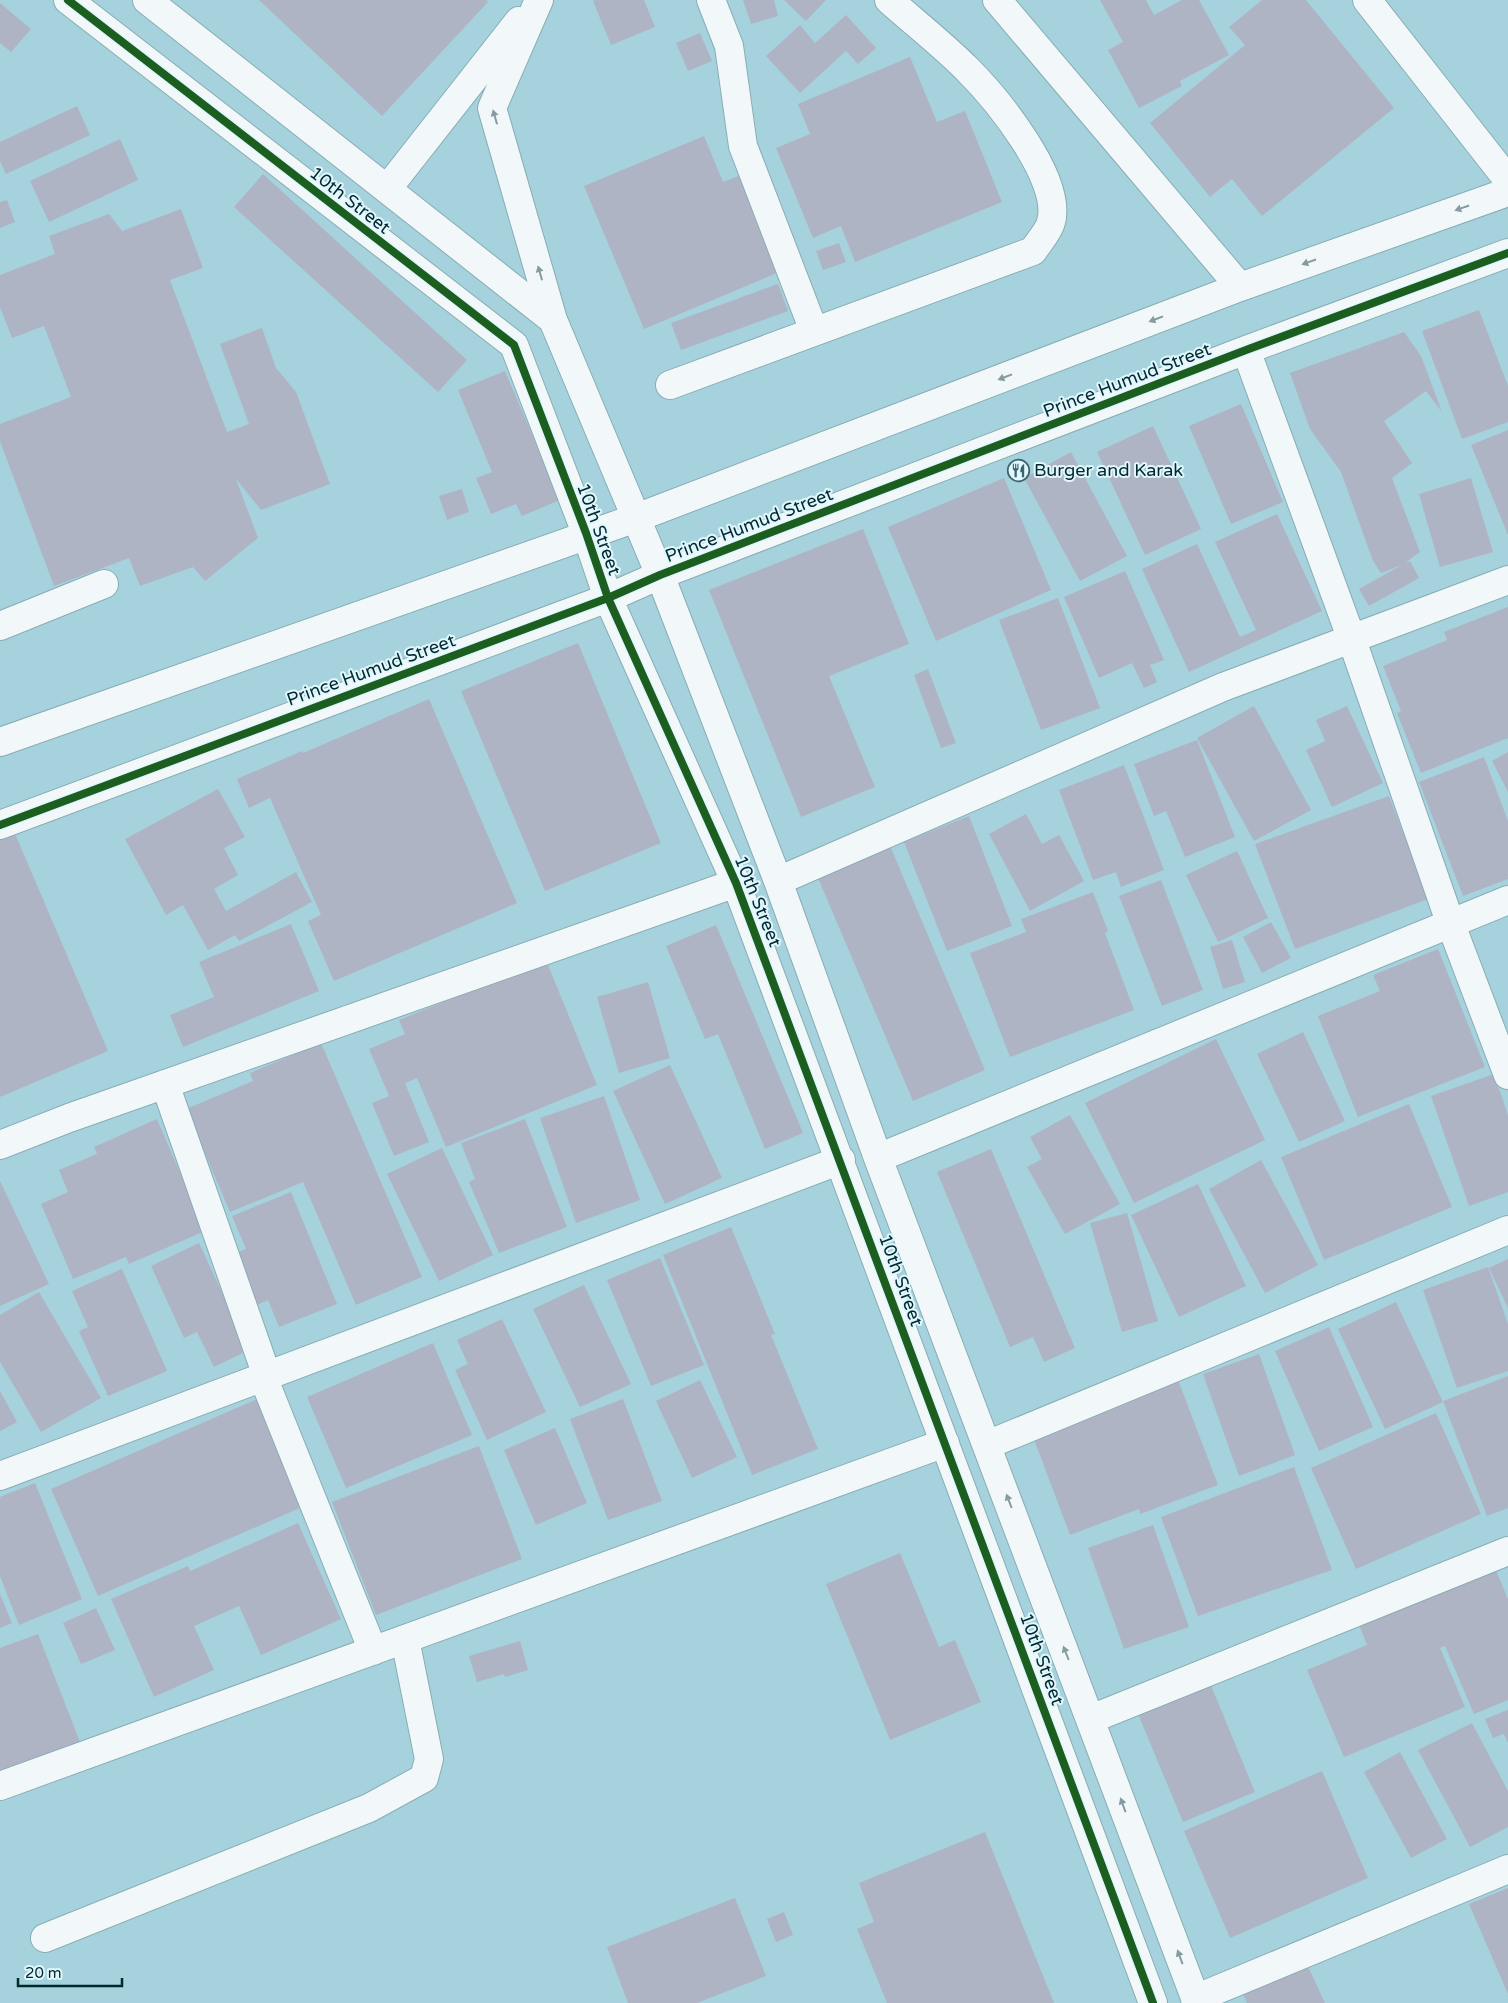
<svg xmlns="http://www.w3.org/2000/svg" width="1508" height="2003" viewBox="0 0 1508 2003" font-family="'Varela Round',sans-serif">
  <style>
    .building { fill: #afb4c5 }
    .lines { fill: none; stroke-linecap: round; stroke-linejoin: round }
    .minor-casing { stroke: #88adb4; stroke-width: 30 }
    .minor { stroke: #f2f8fa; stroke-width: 28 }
    .cycleway-casing { stroke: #e0f7fd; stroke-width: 11 }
    .cycleway { stroke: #1b5e20; stroke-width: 8 }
    .oneway { fill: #869a9f }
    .labels { text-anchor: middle; stroke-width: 4; stroke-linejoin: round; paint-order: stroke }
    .street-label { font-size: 18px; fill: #03282f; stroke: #e0f7fd }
    .poi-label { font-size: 18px; fill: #03282f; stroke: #e0f7fd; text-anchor: start }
  </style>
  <rect width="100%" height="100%" fill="#a5d2dc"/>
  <path class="building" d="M259 0H486L488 2 382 116Z
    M596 0H644L655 27 611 45 593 1Z
    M743 0H774L778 16 751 24Z
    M784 0H826L806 21Z
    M1100 0H1146L1154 15 1182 0H1199L1229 55 1180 81 1182 86 1139 108 1108 50 1123 42Z
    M1262 0H1306L1394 108 1262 216 1232 179 1210 197 1150 123 1245 45 1229 27Z
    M0 3 31 29 11 52 0 43Z
    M846 15 876 48 858 64 846 51 800 93 766 56 800 25 815 43Z
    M700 33 712 61 688 71 676 43Z
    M910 57 937 122 965 111 1002 202 855 262 841 226 813 238 776 148 810 134 798 104Z
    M77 106 90 135 6 174 0 161V142Z
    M704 136 723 182 744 174 784 270 644 329 584 186Z
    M120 139 138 180 49 222 30 181Z
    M263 174 467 360 438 392 234 207Z
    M7 200 15 222 0 228V202Z
    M181 209 203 268 170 280 227 432 249 424 220 344 262 328 276 368 296 392 330 484 261 510 236 479 258 538 205 581 193 567 140 586 129 558 54 586 0 441V424L71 397 44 326 12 338 0 307V275L55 254 49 236 109 214 122 231Z
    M839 243 846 262 823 270 816 251Z
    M778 284 788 311 681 350 671 323Z
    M1479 310 1508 386V422L1462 439 1422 331Z
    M1404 332 1421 356 1442 412 1426 391 1384 421 1412 463 1392 478 1420 552 1405 563 1410 561 1419 578 1369 606 1359 589 1402 565 1381 573 1373 561 1341 472 1310 429 1290 373Z
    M505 371 560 500 522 516 516 504 491 514 476 478 492 472 458 390Z
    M1241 404 1283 502 1231 524 1189 426Z
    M1153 426 1201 529 1145 555 1097 452Z
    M1508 430V535L1471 445Z
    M1071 452 1127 556 1080 581 1024 478Z
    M1004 478 1051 590 936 641 888 527Z
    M1471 478 1493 552 1440 567 1419 494Z
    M462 489 469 512 447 520 439 496Z
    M1277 514 1322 611 1189 672 1142 569 1197 544 1240 637 1256 630 1215 542Z
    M863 529 909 644 829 676 875 787 801 817 709 590Z
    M1125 571 1164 660 1150 665 1157 682 1144 688 1132 663 1099 678 1064 597Z
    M1058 598 1100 708 1041 730 999 620Z
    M1508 607V738L1421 773 1397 713 1401 711 1383 666 1447 640 1444 632Z
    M578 643 661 843 545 891 461 691Z
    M928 669 956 743 941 748 914 675Z
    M429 699 517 903 334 981 308 921 321 915 270 798 249 808 237 779 302 751 303 753Z
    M1254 706 1311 810 1254 841 1197 738Z
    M1347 706 1383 783 1332 807 1306 750 1325 741 1316 720Z
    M1197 740 1235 837 1185 857 1166 811 1154 816 1134 764Z
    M1508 752V792L1492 761Z
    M1484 757 1508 821V879L1463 896 1419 782Z
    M1124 765 1164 870 1121 887 1116 872 1093 880 1059 790Z
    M218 789 245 837 224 848 238 875 214 889 226 911 296 872 312 902 239 941 235 935 208 950 183 905 166 915 125 839Z
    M1389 796 1428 899 1295 949 1255 844Z
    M1026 814 1042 844 1059 835 1084 881 1030 911 989 834Z
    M969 816 1012 926 947 951 904 842Z
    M13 829 108 1051 0 1097V835Z
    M888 841 985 1070 913 1101 815 871Z
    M1237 851 1268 918 1218 942 1186 875Z
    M1161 880 1203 990 1162 1006 1119 896Z
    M1093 892 1108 931 1105 933 1134 1010 1010 1057 970 953 1026 932 1021 919Z
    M1271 922 1291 958 1262 973 1243 937Z
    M291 924 319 991 183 1047 170 1015 214 997 199 962Z
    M716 925 803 1133 765 1149 718 1034 705 1039 666 946Z
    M1232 940 1245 982 1223 989 1210 947Z
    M1438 949 1485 1067 1358 1117 1318 1016 1380 991 1373 975Z
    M546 960 597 1085 446 1147 417 1078 405 1083 429 1142 394 1156 372 1103 389 1096 369 1049 405 1034 399 1020Z
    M648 982 670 1058 619 1073 597 997Z
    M1303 1032 1345 1121 1299 1142 1257 1054Z
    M1216 1039 1265 1140 1134 1203 1085 1103Z
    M321 1043 422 1277 356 1305 303 1182 230 1212 186 1109 253 1081 250 1073Z
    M670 1065 722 1178 665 1204 613 1091Z
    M1494 1074 1508 1115V1192L1469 1206 1431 1096Z
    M604 1096 640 1200 576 1223 540 1118Z
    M1409 1104 1452 1207 1324 1260 1281 1157Z
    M1070 1115 1120 1204 1065 1234 1027 1167 1042 1159 1030 1137Z
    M157 1119 205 1231 129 1264 126 1257 73 1279 41 1204 68 1192 59 1170 97 1154 94 1147Z
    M525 1119 567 1227 499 1253 469 1182 475 1179 461 1143Z
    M442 1148 493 1255 439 1281 387 1174Z
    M991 1149 1075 1348 1044 1362 1033 1337 1010 1347 937 1172Z
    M1261 1160 1318 1265 1265 1293 1209 1189Z
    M0 1181 49 1284 0 1306Z
    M1198 1184 1246 1286 1179 1317 1131 1215Z
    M291 1192 337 1304 279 1327 268 1300 257 1305 236 1253 246 1249 232 1216Z
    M1127 1213 1158 1321 1122 1332 1090 1223Z
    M731 1227 775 1334 771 1335 818 1449 752 1475 663 1255Z
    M199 1243 249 1350 214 1367 197 1332 184 1338 151 1266Z
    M660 1258 704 1365 651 1386 607 1280Z
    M1508 1259V1308L1489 1268Z
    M1488 1267 1508 1324V1371L1457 1388 1423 1290Z
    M122 1269 167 1371 108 1396 79 1331 88 1327 72 1291Z
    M584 1285 631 1384 580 1407 533 1309Z
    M39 1292 101 1398 41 1432 0 1362V1315Z
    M1396 1302 1443 1402 1385 1429 1338 1329Z
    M502 1319 546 1412 487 1440 455 1370 468 1364 457 1340Z
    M1329 1327 1373 1427 1319 1451 1275 1351Z
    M433 1343 472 1435 346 1488 307 1397Z
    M1259 1354 1295 1455 1239 1476 1203 1374Z
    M1175 1372 1218 1485 1140 1514 1139 1509 1070 1535 1029 1426Z
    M1508 1376V1508L1487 1516 1443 1401Z
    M700 1380 737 1457 692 1478 656 1401Z
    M0 1391 17 1422 0 1431Z
    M262 1397 309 1504 98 1596 51 1489Z
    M623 1399 662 1501 608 1520 570 1419Z
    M1436 1413 1481 1514 1356 1569 1311 1468Z
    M555 1428 587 1503 536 1525 504 1450Z
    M479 1446 522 1559 376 1615 332 1502Z
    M1294 1467 1332 1570 1198 1616 1161 1517Z
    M35 1483 82 1599 19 1625 0 1576V1497Z
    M298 1523 341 1619 261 1655 239 1606 194 1626 214 1670 154 1697 111 1599 188 1566 190 1571Z
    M1153 1525 1189 1627 1124 1649 1088 1548Z
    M900 1553 939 1647 955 1640 981 1702 890 1740 826 1584Z
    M1494 1566 1508 1599V1700L1474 1714 1445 1646 1440 1648 1465 1707 1344 1757 1307 1670 1367 1645 1357 1619Z
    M0 1594 12 1623 0 1628Z
    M96 1608 115 1650 81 1664 63 1623Z
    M38 1634 80 1742 0 1773V1648Z
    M520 1641 528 1670 505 1677 504 1674 477 1682 469 1656Z
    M1210 1683 1255 1792 1183 1822 1138 1714Z
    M1508 1710V1743L1504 1734 1493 1738 1485 1719Z
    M1472 1723 1508 1791V1827L1470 1847 1418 1750Z
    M1400 1752 1447 1839 1411 1858 1364 1772Z
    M1322 1771 1368 1878 1230 1938 1184 1831Z
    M985 1832 1054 2003H887L857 1929 874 1922 859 1883Z
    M1508 1888V1994L1469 1904Z
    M735 1898 766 1976 697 2003H628L607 1947Z
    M784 1912 793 1935 776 1942 767 1919Z
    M1304 1958 1325 2003H1247L1240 1987Z"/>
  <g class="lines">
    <defs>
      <path id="minor" d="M68 0 514 345 586 533 608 598 736 883 1153 2003
        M147 0 553 320 660 575 778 881 878 1158 1197 2003
        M539 0 492 108 553 320
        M711 0 729 46 743 146 814 331
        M997 0 1240 287
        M1367 0 1508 180
        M387 189 519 21
        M1246 350 1352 640 1450 922 1508 1075
        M670 385 1033 251C1038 243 1049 231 1051 222 1063 179 996 98 967 69 942 44 915 23 889 0
        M0 626 104 584
        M0 742 636 518 1240 287 1508 192
        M0 825 608 598 660 575 1246 350 1508 253
        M778 881 1223 687 1508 580
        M165 1084 267 1376
        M0 1145 69 1118 736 883
        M878 1158 1508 900
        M263 1377 373 1651
        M987 1445 1508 1230
        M0 1476 841 1160
        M1091 1719 1508 1551
        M0 1786 945 1443
        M45 1938 369 1808 424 1778 429 1759 405 1639
        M1195 1999 1508 1869"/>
    </defs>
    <use href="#minor" class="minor-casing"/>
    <use href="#minor" class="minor"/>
    <defs>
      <path id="cycleway" d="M68 0 514 345 586 533 608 598 736 883 1153 2003
        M0 825 608 598 660 575 1246 350 1508 253"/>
    </defs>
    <use href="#cycleway" class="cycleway-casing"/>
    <use href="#cycleway" class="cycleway"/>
  </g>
  <defs><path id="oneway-solid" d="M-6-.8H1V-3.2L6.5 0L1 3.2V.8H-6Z" transform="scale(1.25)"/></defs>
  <g class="oneway">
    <use href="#oneway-solid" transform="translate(495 117) rotate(-106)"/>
    <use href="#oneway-solid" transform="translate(1462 208) rotate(161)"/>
    <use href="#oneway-solid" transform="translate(1309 262) rotate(161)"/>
    <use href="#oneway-solid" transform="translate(540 273) rotate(-106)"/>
    <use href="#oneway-solid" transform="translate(1156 319) rotate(159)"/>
    <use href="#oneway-solid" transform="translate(1005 377) rotate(159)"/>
    <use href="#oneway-solid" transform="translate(1009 1501) rotate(-111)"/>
    <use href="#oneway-solid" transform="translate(1066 1653) rotate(-111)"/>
    <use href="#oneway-solid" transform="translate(1123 1805) rotate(-110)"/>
    <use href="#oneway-solid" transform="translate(1180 1957) rotate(-110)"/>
  </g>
  <defs>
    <symbol id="restaurant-ring" viewBox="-11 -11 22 22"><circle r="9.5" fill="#e0f7fd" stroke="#3c646c" stroke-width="1.5"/><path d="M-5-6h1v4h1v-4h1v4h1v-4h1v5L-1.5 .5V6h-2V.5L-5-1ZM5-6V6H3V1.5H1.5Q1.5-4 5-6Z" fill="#3c646c"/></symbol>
  </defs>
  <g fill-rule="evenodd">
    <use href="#restaurant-ring" x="1006" y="458" width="25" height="25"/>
  </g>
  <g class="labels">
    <g class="street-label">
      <text transform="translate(350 200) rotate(38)" y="6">10th Street</text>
      <text transform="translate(1127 380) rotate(-21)" y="6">Prince Humud Street</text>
      <text transform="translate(749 525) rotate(-21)" y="6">Prince Humud Street</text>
      <text transform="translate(599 529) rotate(70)" y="6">10th Street</text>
      <text transform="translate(371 670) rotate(-20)" y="6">Prince Humud Street</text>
      <text transform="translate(758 901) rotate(68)" y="6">10th Street</text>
      <text transform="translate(901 1280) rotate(70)" y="6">10th Street</text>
      <text transform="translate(1042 1659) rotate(70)" y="6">10th Street</text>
    </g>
    <g class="poi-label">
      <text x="1034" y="476">Burger and Karak</text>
    </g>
  </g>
  <path d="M18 1978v8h104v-8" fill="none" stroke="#03282f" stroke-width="2.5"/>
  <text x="25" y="1978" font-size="15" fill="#03282f" stroke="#e0f7fd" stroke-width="4" paint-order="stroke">20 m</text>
</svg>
